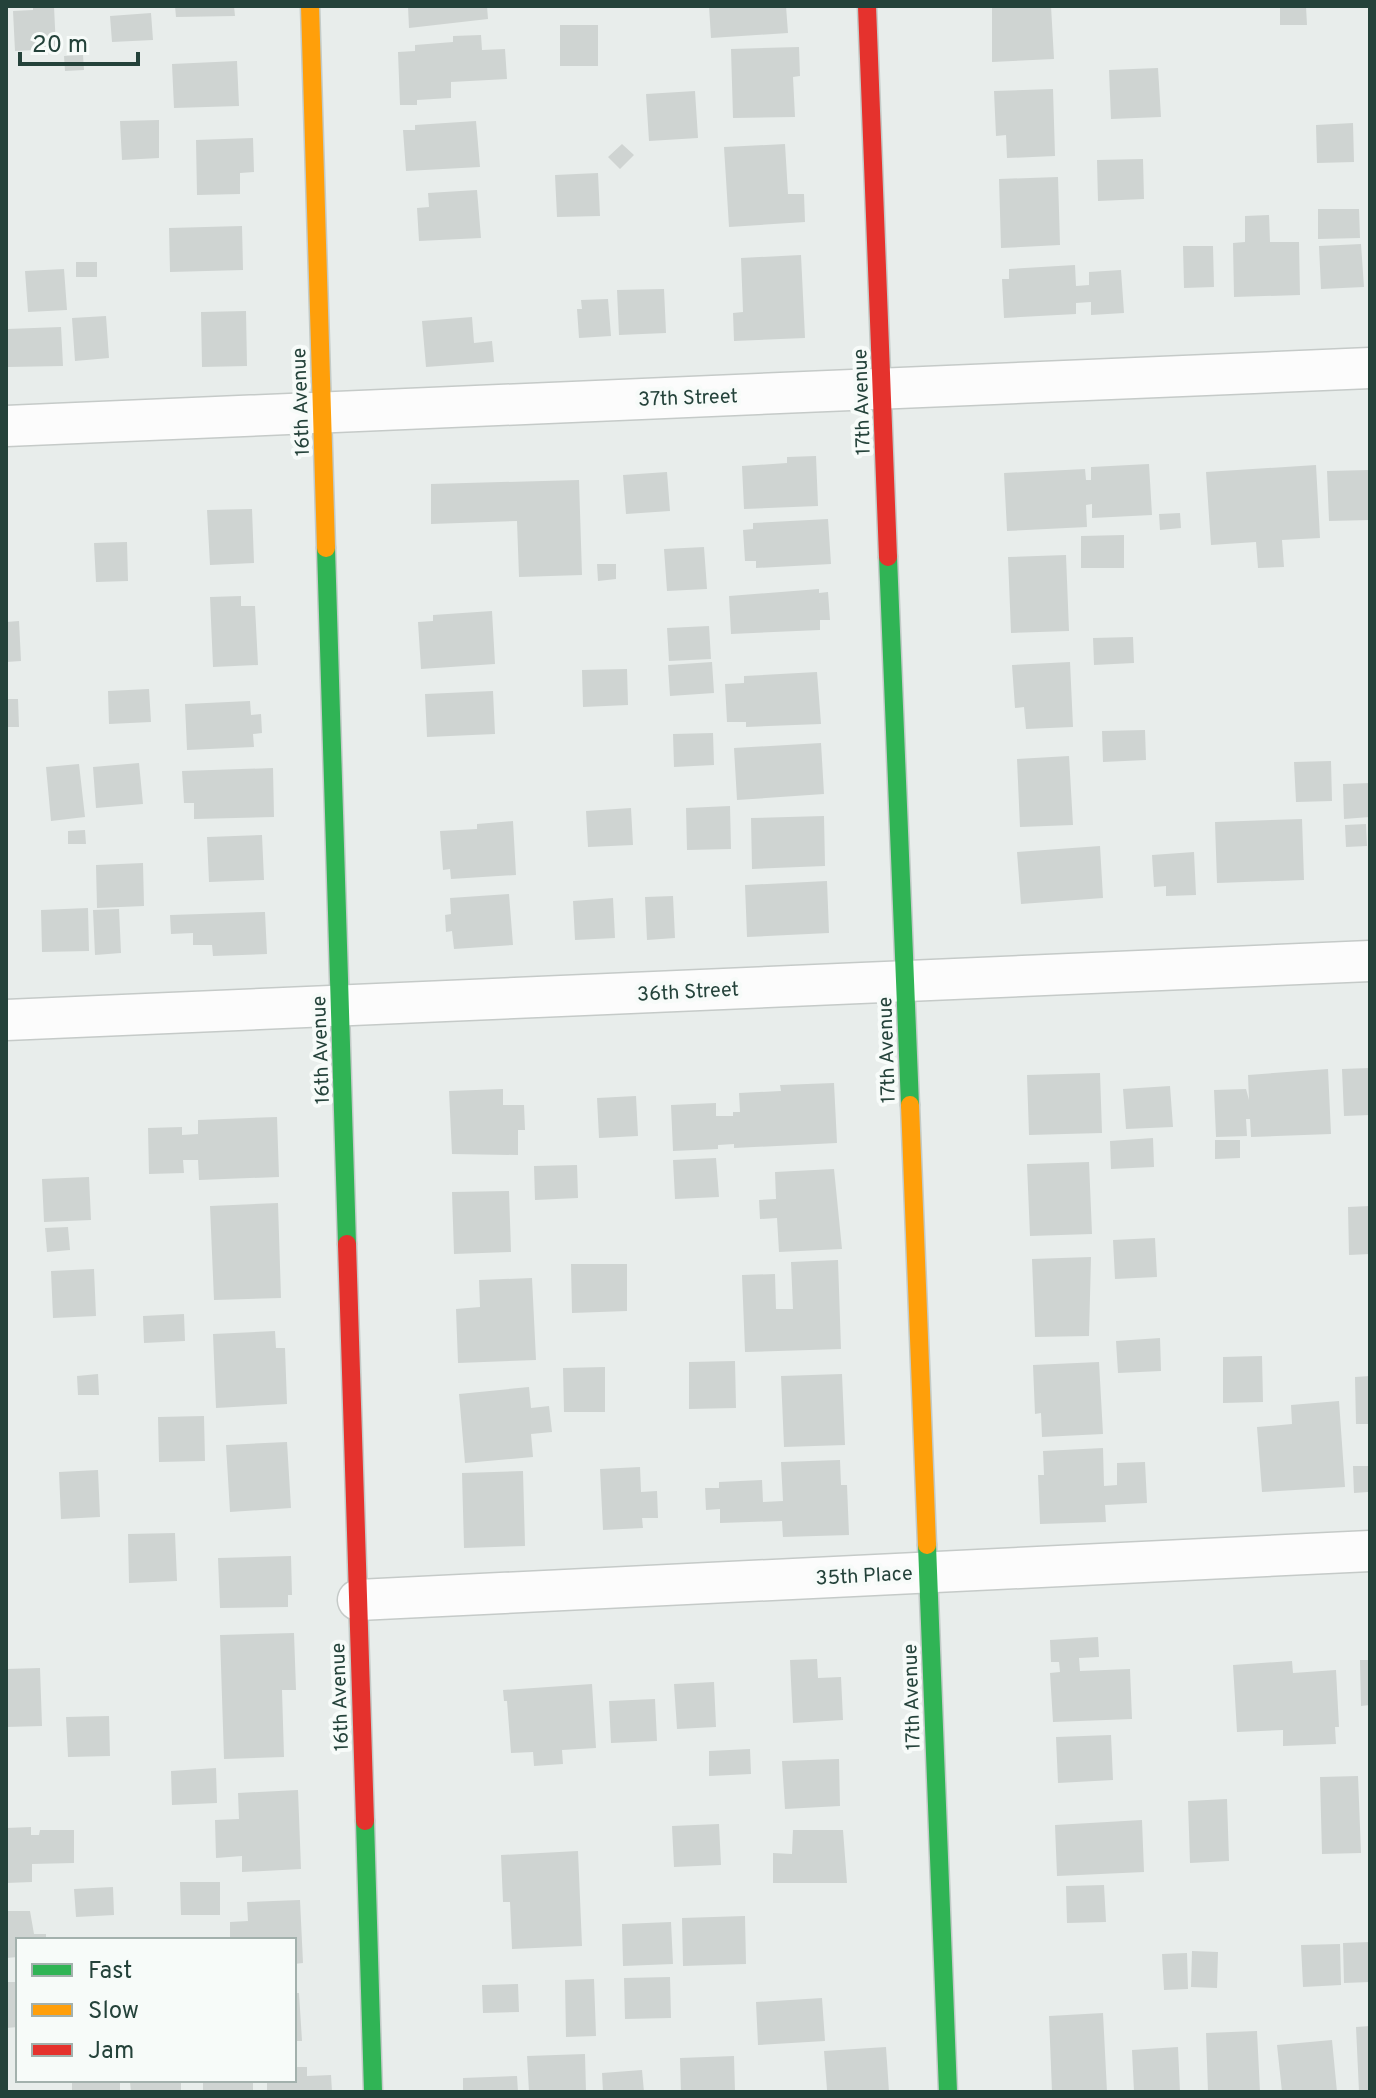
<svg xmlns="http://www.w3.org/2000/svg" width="1376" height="2098" viewBox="0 0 1376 2098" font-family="Overpass,sans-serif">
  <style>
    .building { fill: #cfd4d2 }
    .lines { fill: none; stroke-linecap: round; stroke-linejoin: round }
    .street-casing { stroke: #c5cac8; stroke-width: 43 }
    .fast-casing { stroke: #c3cbc8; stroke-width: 21 }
    .slow-casing { stroke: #c3cbc8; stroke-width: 21 }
    .jam-casing { stroke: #c3cbc8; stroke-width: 21 }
    .street { stroke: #fcfcfc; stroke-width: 40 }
    .fast { stroke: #30b455; stroke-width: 18 }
    .slow { stroke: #ff9f0a; stroke-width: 18 }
    .jam { stroke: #e5322d; stroke-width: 18 }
    .labels { text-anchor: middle; stroke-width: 8; stroke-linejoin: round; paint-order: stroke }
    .street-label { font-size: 20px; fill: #24423a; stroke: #f7fbf9 }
  </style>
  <rect width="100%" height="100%" fill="#e8edeb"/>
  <path class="building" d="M33 6H54L56 49 15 51 13 11 33 10Z
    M175 6H234L235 16 176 17Z
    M408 6H487L488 19 409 28Z
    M709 6H786L788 33 711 38Z
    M992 6H1051L1054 59 992 62Z
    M1280 6H1306L1307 25H1280Z
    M151 13 153 40 112 42 110 16Z
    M560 25H598V66H560Z
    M481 35 482 50 505 49 507 79 451 82V98L417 100V105H400L398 52 415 51V45L453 42V36Z
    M799 47 800 76 793 77 795 117 733 118 731 49Z
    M83 55 84 70 65 71 64 56Z
    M237 61 239 106 174 108 172 64Z
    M1158 68 1161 117 1111 119 1109 70Z
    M1053 89 1055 156 1007 158 1006 135 996 136 994 91Z
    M695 91 698 138 649 141 646 94Z
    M159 120V158L122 160 120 121Z
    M476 121 480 167 406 171 403 130H415V125Z
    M1353 123 1354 162 1317 163 1316 125Z
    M253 138 254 172 240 173V194L197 195 196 140Z
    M622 144 634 155 620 169 608 157Z
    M785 144 788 194H804L805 222 729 227 724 147Z
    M1143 159 1144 199 1098 201 1097 160Z
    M598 173 600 216 557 217 555 175Z
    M1058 177 1060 245 1001 248 999 179Z
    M477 190 481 238 419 241 417 208 429 207 428 193Z
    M1318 209H1359L1360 238 1318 239Z
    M1269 215 1270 242H1299L1300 295 1234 297 1233 243 1245 242V216Z
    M242 226 243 270 170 272 169 228Z
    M1361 244 1364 287 1321 289 1319 246Z
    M1183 246H1213L1214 287 1184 288Z
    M801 255 805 338 734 341 733 313 743 312 741 258Z
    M76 262H97V277H76Z
    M1075 265 1076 286 1089 285V272L1121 270 1124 313 1091 315V302L1076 303V314L1004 318 1002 279H1009V269Z
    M64 269 67 310 28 312 25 271Z
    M664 289 666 333 619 335 617 290Z
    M608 299 611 336 579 338 577 309H582L581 300Z
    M246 311 247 366 202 367 201 312Z
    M106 316 109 358 75 361 72 318Z
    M472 317 474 343 492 341 494 362 426 367 422 321Z
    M61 327 63 366 8 367 7 329Z
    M816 456 818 506 744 509 742 466 787 463V457Z
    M1149 464 1152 515 1092 518V504L1086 505 1087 527 1007 531 1004 473 1085 469 1086 480H1091V467Z
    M1316 465 1320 538 1282 540 1284 567 1258 568 1256 542 1211 545 1206 472Z
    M1370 470V520L1329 521 1327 471Z
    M667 472 670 511 626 514 623 475Z
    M579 480 582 575 519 577 517 521 431 524V484Z
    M252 509 254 563 210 565 207 510Z
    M1180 513 1181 528 1160 530 1159 514Z
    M828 519 831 564 756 568V561H745L743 530 753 529V523Z
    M1124 535V568H1081V536Z
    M127 542 128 581 96 582 94 543Z
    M704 547 707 589 667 591 664 549Z
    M1066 555 1069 631 1011 633 1008 557Z
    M597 564H616V579L598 581Z
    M819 589V593L828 592 830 620H820V630L731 634 729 596Z
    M241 596V606H255L258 665 213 667 210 597Z
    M492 611 495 664 421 669 418 622 433 621V615Z
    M19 621 21 661 6 662V622Z
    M709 626 711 659 669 661 667 628Z
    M1133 637 1134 663 1094 665 1093 638Z
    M712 662 714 693 670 696 668 665Z
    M1070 662 1073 727 1026 729 1024 707 1015 708 1012 665Z
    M627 669 628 705 583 707 582 670Z
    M817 672 821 724 746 727V722H727L725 684 744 683V676Z
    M149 689 151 722 109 724 108 691Z
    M493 691 495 734 427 737 425 694Z
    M6 699H18L19 727H6Z
    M250 701 251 715 261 714 262 733 253 734 254 747 187 750 185 704Z
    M1145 730 1146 760 1103 762 1102 731Z
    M713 733 714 765 674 767 673 734Z
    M821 743 824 794 737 800 734 748Z
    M1069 756 1073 825 1020 827 1017 759Z
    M1331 761 1332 801 1296 802 1294 762Z
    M139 763 143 804 96 808 93 767Z
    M79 764 85 817 51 821 46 767Z
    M273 768 274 817 194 819V803H184L182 771Z
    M1370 783V817L1344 819 1343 784Z
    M730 806 731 849 687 850 686 808Z
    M631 808 633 845 588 847 586 811Z
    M824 816 825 866 752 869 751 818Z
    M1302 819 1304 880 1217 883 1215 822Z
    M513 821 516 875 451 879 450 869 443 870 440 831 477 829V824Z
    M1366 824 1367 846 1346 847 1345 825Z
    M85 830 86 844H68V831Z
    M262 835 264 880 209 882 207 837Z
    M1100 846 1103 898 1021 904 1017 852Z
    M1194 852 1196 895 1166 896V886L1154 887 1152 855Z
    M143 863 144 906 97 908 96 865Z
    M827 881 829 933 747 937 745 885Z
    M509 894 513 945 454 949 452 931 446 932 445 915 451 914 450 898Z
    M673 896 675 938 647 940 645 897Z
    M613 898 615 938 575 940 573 901Z
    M88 908 89 951 42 952 41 910Z
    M119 909 121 953 95 955 93 910Z
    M265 912 267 954 213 956 212 945H193V933L171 934 170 915Z
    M1370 1068V1115L1344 1116 1342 1069Z
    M1328 1069 1331 1134 1251 1137 1250 1119H1246L1247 1136 1216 1137 1214 1090 1246 1089 1249 1100 1248 1075Z
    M1100 1073 1102 1133 1029 1135 1027 1075Z
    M834 1083 837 1143 734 1148V1144L718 1145V1149L673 1151 671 1105 716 1103V1116H733V1112H740L739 1093 781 1091 780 1085Z
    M1170 1086 1173 1127 1126 1129 1123 1089Z
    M503 1089V1105H524L525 1130H518V1155L452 1154 449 1091Z
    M636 1096 638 1136 599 1138 597 1098Z
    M277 1117 279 1177 199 1180 198 1160H183L184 1173 149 1174 148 1128 182 1127V1135L198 1134V1120Z
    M1153 1138 1154 1167 1111 1169 1110 1141Z
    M1215 1140H1240V1158L1215 1159Z
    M716 1158 719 1197 675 1199 673 1160Z
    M1089 1162 1092 1234 1030 1236 1027 1164Z
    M577 1165 578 1198 535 1200 534 1166Z
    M834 1169 842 1249 779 1252 777 1218 760 1219 759 1200 776 1199 775 1172Z
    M89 1177 91 1220 44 1222 42 1179Z
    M509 1191 511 1252 454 1254 452 1192Z
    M278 1203 281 1298 214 1300 210 1206Z
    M1370 1206V1254L1349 1255 1348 1207Z
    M68 1227 70 1250 47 1252 45 1228Z
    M1155 1238 1157 1277 1115 1279 1113 1240Z
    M1091 1257 1089 1336 1035 1337 1032 1259Z
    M838 1260 841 1349 745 1352 742 1275 775 1274 776 1309H793L791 1262Z
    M571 1264H627V1311L572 1313Z
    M94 1269 96 1316 53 1318 51 1271Z
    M532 1278 536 1360 458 1363 456 1309 480 1307 479 1280Z
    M184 1314 185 1341 144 1343 143 1316Z
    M275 1331 276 1348H285L287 1404 216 1408 213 1334Z
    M1160 1338 1161 1371 1118 1373 1116 1341Z
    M1262 1356 1263 1402 1223 1403V1357Z
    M735 1361 736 1408 689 1409V1362Z
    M1099 1362 1103 1434 1042 1437 1041 1413 1035 1414 1033 1365Z
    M605 1367V1412H564L563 1368Z
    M98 1374 99 1395H78L77 1376Z
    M842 1374 845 1445 784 1447 781 1376Z
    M1370 1376V1424H1356L1355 1377Z
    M529 1387 531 1408 549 1406 552 1432 531 1434 533 1457 465 1463 459 1394Z
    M1339 1401 1345 1487 1262 1492 1257 1427 1292 1424 1291 1405Z
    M204 1416 205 1461 159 1462 158 1417Z
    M287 1442 291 1508 230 1512 226 1445Z
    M1103 1448 1104 1486 1117 1485V1463L1145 1462 1147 1503 1105 1505 1106 1522 1040 1524 1038 1475H1044L1043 1451Z
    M840 1460 841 1485H847L849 1535 783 1537 782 1521 720 1523V1509L706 1510 705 1488H719V1482L762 1480 763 1502 783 1501 781 1462Z
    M1353 1466H1368V1492L1354 1493Z
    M640 1467 641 1492 657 1491 658 1518H642L643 1528 603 1530 600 1469Z
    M98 1470 100 1517 61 1519 59 1472Z
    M523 1471 525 1546 464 1548 462 1473Z
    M175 1533 177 1581 129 1583 128 1534Z
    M291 1556 292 1595H288V1607L220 1608 218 1558Z
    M294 1633 296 1690H282L284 1757 224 1759 220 1635Z
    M1098 1637 1099 1657 1079 1658 1080 1671 1130 1669 1132 1719 1053 1722 1050 1673 1060 1672 1059 1662H1051L1050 1640Z
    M817 1659 818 1678 841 1677 843 1720 793 1723 790 1660Z
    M1360 1660H1370V1705L1361 1706Z
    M1292 1661 1293 1673 1336 1670 1339 1727H1335L1336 1744 1283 1746V1730L1237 1732 1233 1665Z
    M40 1668 42 1726 6 1727V1669Z
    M714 1682 716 1727 677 1729 674 1684Z
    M592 1684 596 1748 562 1750 563 1764 534 1766 533 1752 511 1753 507 1701H504L503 1690Z
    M655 1699 657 1741 611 1743 609 1701Z
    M109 1716 110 1756 68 1757 66 1717Z
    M1111 1735 1113 1780 1058 1783 1056 1737Z
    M750 1749 751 1774 709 1776V1751Z
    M839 1759 840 1806 785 1809 782 1761Z
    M216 1768 217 1803 172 1805 171 1771Z
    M1358 1776 1361 1853 1322 1854 1320 1777Z
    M298 1790 301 1869 242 1872V1856L216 1858 215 1820 239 1819 238 1793Z
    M1227 1799 1229 1861 1190 1863 1188 1801Z
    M1142 1820 1144 1872 1057 1876 1055 1825Z
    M719 1824 721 1865 674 1867 672 1826Z
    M31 1827V1835H39L40 1830H74V1863L32 1864V1882L6 1883V1828Z
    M793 1830H843L847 1883H773V1853L792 1854Z
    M578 1851 582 1946 512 1949 510 1902H503L501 1855Z
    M180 1882H220V1915H181Z
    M1104 1885 1106 1922 1067 1923 1066 1886Z
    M113 1887 114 1915 76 1917 74 1889Z
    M300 1900 303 1963 294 1964V1940H230V1922L248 1921 247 1902Z
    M6 1911H30L34 1934H46V1940H18V1957L6 1958Z
    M745 1916 746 1964 683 1966 682 1918Z
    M671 1922 673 1964 623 1966 622 1924Z
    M1370 1942V1982L1344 1983 1343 1943Z
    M1340 1944 1341 1985 1303 1987 1301 1945Z
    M1192 1951 1218 1952 1217 1988 1191 1987Z
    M1187 1953 1188 1989 1164 1990 1162 1954Z
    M670 1977 671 2018 625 2019 624 1978Z
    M594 1979 596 2036 566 2037 565 1980Z
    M6 1982H18V2027L6 2028Z
    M518 1984 519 2012 483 2013 482 1985Z
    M294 1993H299L302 2041H294Z
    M822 1998 825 2041 758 2045 756 2002Z
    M1103 2013 1107 2092H1052L1049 2016Z
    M1370 2026V2092H1359L1356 2027Z
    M1257 2031 1260 2092H1208L1206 2033Z
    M1332 2040 1337 2092H1282L1277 2045Z
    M886 2047 889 2092 827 2090 824 2051Z
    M1178 2047 1180 2092H1134L1132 2050Z
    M585 2054 586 2092H529L527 2056Z
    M734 2056 735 2092H681L680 2058Z
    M294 2067H307V2076L331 2075 332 2092H267V2080H294Z
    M642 2070 644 2092H603L602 2073Z
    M517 2076 518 2092H463V2078Z
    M72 2080H120V2092H72Z
    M181 2080V2092H131L130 2082Z
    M203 2080H253V2092H203Z"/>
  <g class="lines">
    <defs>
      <path id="street" d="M6 426 1370 368
        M6 1020 1370 961
        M358 1600 1370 1551"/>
      <path id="fast" d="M326 548 347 1244
        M888 557 910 1105
        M927 1545 948 2092
        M365 1821 373 2092"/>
      <path id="slow" d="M310 6 326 548
        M910 1105 927 1545"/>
      <path id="jam" d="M867 6 888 557
        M347 1244 365 1821"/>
    </defs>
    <use href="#street" class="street-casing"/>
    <use href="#fast" class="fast-casing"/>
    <use href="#slow" class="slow-casing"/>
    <use href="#jam" class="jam-casing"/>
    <use href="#street" class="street"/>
    <use href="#fast" class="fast"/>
    <use href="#slow" class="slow"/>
    <use href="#jam" class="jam"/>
  </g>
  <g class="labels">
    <g class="street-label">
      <text transform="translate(688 397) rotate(-2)" y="7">37th Street</text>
      <text transform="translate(300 402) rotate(-92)" y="7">16th Avenue</text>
      <text transform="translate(861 402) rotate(-92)" y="7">17th Avenue</text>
      <text transform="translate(688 991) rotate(-3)" y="7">36th Street</text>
      <text transform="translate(320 1050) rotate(-92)" y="7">16th Avenue</text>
      <text transform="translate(886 1050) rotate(-92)" y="7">17th Avenue</text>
      <text transform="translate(864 1575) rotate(-3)" y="7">35th Place</text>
      <text transform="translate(339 1697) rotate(-92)" y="7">16th Avenue</text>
      <text transform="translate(911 1697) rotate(-92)" y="7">17th Avenue</text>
    </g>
  </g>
  <rect width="1376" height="2098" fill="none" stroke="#24423a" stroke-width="16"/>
  <rect x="16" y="1938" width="280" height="144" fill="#f7fbf9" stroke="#a3b1ad" stroke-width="2"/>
  <rect x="32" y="1964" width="40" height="12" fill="#30b455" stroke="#a3b1ad" stroke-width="2"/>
  <text x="88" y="1978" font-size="24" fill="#24423a">Fast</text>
  <rect x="32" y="2004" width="40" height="12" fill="#ff9f0a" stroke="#a3b1ad" stroke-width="2"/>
  <text x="88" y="2018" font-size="24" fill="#24423a">Slow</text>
  <rect x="32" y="2044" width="40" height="12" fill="#e5322d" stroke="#a3b1ad" stroke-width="2"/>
  <text x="88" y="2058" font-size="24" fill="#24423a">Jam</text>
  <path d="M20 52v12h118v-12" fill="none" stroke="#24423a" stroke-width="4"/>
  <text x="32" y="52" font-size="24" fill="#24423a" stroke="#f7fbf9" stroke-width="6" paint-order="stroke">20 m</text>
</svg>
